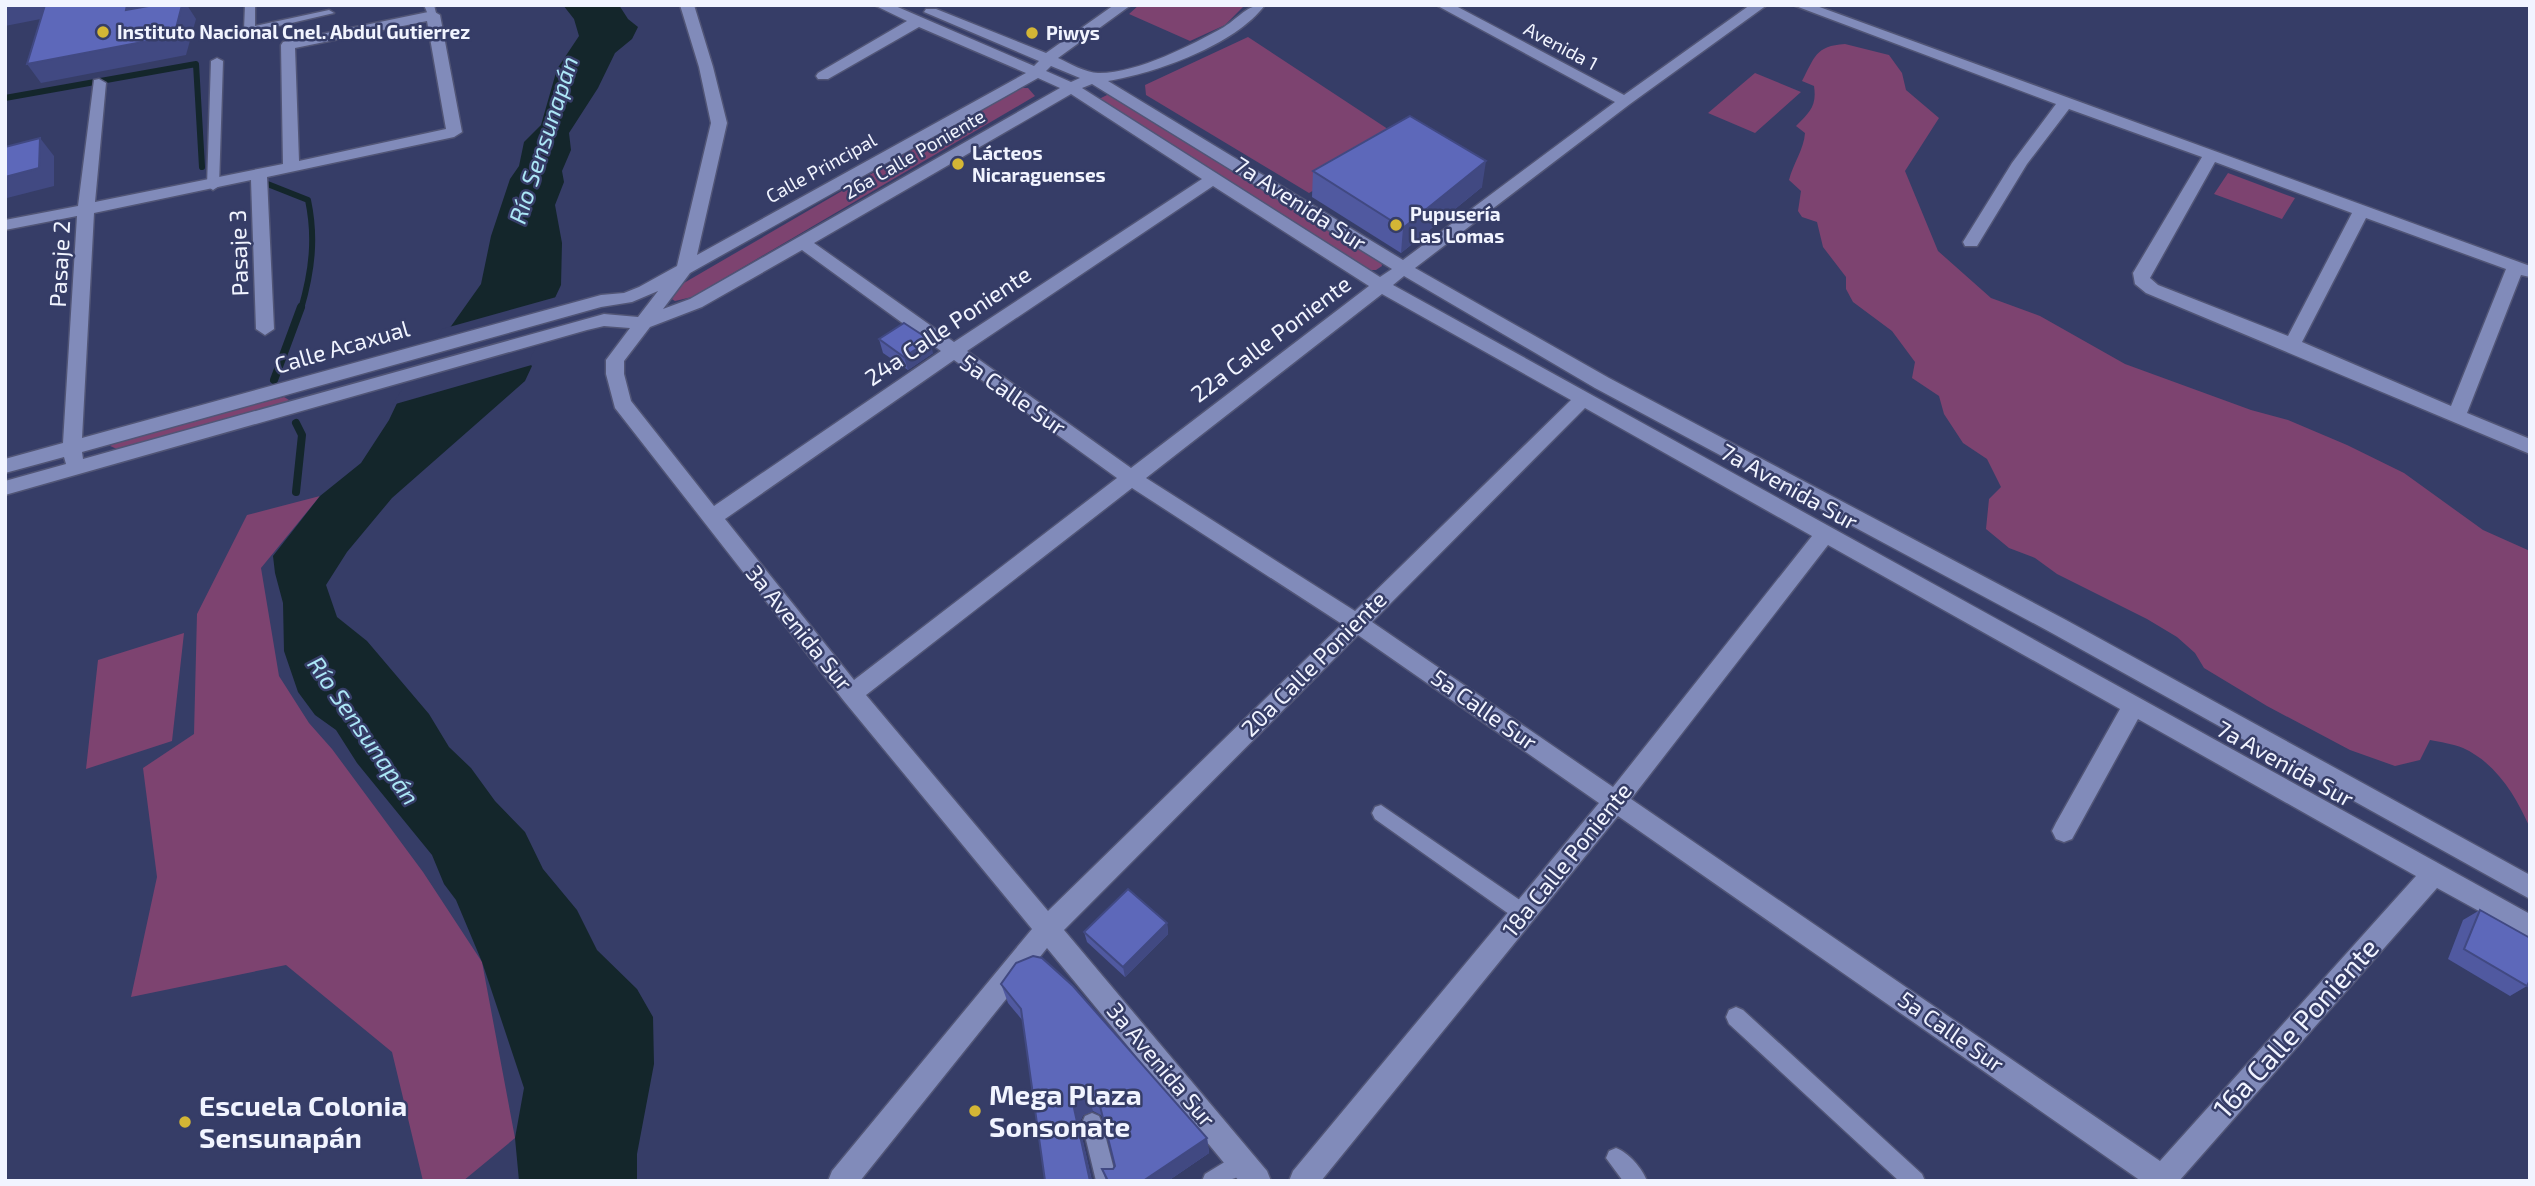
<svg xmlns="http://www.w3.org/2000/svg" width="2535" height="1186" viewBox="0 0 2535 1186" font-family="'Exo 2',sans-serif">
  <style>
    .green { fill: #7d4370 }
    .water { fill: #14262b }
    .pier { fill: #363d67 }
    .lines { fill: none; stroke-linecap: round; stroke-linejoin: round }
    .stream-far1 { stroke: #14262b; stroke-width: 6 }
    .stream { stroke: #14262b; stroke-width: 8 }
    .lane-casing { stroke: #515576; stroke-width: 3 }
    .street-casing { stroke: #515576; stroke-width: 3 }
    .lane { fill: #818bba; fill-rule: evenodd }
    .street { fill: #818bba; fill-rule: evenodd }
    .wall { fill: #5059a0 }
    .shaded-wall { fill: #414982 }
    .building { fill: #5d68ba; stroke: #414982; stroke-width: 2 }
    .poi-dot { fill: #d4b635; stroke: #363d67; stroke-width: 2.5 }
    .labels { text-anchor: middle; stroke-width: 5; stroke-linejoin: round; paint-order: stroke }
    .far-poi-label { font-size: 19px; font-weight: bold; fill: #f1f4ff; stroke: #363d67; text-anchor: start }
    .far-street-label { font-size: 19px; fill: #f1f4ff; stroke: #363d67 }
    .street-label { font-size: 23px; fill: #f1f4ff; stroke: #363d67 }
    .water-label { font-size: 24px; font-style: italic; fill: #ace7f6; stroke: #363d67 }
    .near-street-label { font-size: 28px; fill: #f1f4ff; stroke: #363d67 }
    .near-poi-label { font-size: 28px; font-weight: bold; fill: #f1f4ff; stroke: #363d67; text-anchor: start }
  </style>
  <rect width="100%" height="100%" fill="#363d67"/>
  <path class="green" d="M1139 5H1245L1225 25 1190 41 1129 14Z
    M1248 37 1403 139 1309 193 1146 95 1145 85Z
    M1845 44 1889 55 1902 73 1906 90 1939 118 1905 171 1938 251 1991 298 2040 316 2125 364 2251 410 2288 420 2347 445 2404 473 2483 530 2530 551V828C2516 796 2496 763 2463 748 2453 744 2440 742 2430 740L2420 760 2395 766 2350 750 2267 706 2204 668 2195 653 2177 637 2147 619 2057 574 2035 558 2009 548 1986 529 1989 499 2001 487 1987 459 1963 443 1944 414 1939 396 1912 378 1915 362 1892 331 1853 302 1846 289V277L1823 247 1817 222 1802 217 1798 211 1801 191 1789 180C1793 164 1804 149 1805 133L1796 126C1810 112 1817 106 1814 86L1802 81C1815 57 1815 46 1845 44Z
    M1755 73 1801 92 1755 133 1708 113Z
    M1019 88H1028L1035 96 692 297 675 301 670 298 677 287Z
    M1111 93 1381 261 1382 266 1376 270H1369L1099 99Z
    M2228 173 2295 198 2282 219 2214 194Z
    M284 397 289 400 282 405 117 449 110 446 121 439Z
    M320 496 261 568 279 676 309 723 332 749 423 872 482 962 515 1138 463 1181H423L392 1052 286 965 131 997 157 877 143 768 194 734 197 614 247 515Z
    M184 633 172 741 86 769 98 660Z"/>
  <path class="water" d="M563 5H619L628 19 638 27 632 39 615 53 598 88 569 133 571 150 562 171 564 182 555 205 562 243 561 285 526 360 532 366 525 381 392 498 347 552 326 585 337 617 367 641 429 714 449 747 471 768 495 801 525 832 543 869 577 910 597 950 637 989 653 1017 654 1064 637 1154V1181H519L515 1138 524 1088 482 962 456 900 444 884 432 855 357 763 336 730 315 715 298 692 284 651 283 603 275 573 273 556 320 496 361 463 389 420 398 401 481 284 491 236 510 179 519 166 524 142 541 125 557 69 579 36 574 19Z"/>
  <path class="pier" d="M560 296 530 359 535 364 392 405 442 329Z"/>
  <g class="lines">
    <path class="stream-far1" d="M5 98 196 64 202 167
      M265 183 308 200C316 238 312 271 301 309"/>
    <path class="stream" d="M274 380 301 307
      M296 423 302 435 296 492"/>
    <defs>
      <path id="lane" d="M245 5H255V26L329 10 334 13 249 33 244 30Z
        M424 5H434L437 17H429Z
        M217 58 223 61 219 186 213 190 207 186 211 61Z
        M1381 805 1530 907 1532 913 1530 919 1523 922 1516 919 1375 819 1372 813 1375 807Z
        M1736 1007 1743 1010 1922 1174 1925 1181H1899L1729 1024 1726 1017 1729 1010Z
        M1092 1113 1099 1116 1102 1123 1117 1181H1096L1082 1123 1085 1116Z
        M1616 1148C1629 1153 1642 1168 1647 1181H1623L1606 1158 1609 1151Z
        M1241 1152 1248 1155 1251 1162C1243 1183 1221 1181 1202 1181L1205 1174Z"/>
      <path id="street" d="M680 5H694L713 67 727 123 697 255 1026 73 919 27 828 79H818L816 76 818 73 907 21 874 5H893L1034 66 1039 61 924 12 926 9H936L1046 53 1114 5H1131L1058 58C1069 63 1086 73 1098 73 1135 74 1192 45 1224 27 1240 17 1246 5 1265 5 1235 45 1156 73 1108 81L1403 260 1615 102 1436 5H1454L1624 95 1750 5H1767L1630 104 1415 268 1609 378 2066 620 2530 875V899L2050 632 1595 388 1404 276 1393 285 2530 914V939L2437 888 2179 1181H2141L1618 816 1321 1181H1289L1293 1171 1599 803 1358 635 1064 930 1267 1171 1271 1181H1239L1047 948 860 1181H828L832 1171 1032 929 844 701 615 408 606 374V360L630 328 604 326 587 330 5 495V481L66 464 64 457 5 473V459L63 443 77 216 5 230V220L78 206 94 80 99 79 106 83 95 202 283 164 281 45 283 42 433 11 440 15 462 132 454 137 267 177 274 329 265 335 256 329 251 180 94 213 82 438 601 295 624 293 639 287 677 266 711 123 699 67ZM427 21 446 129 299 161 295 48ZM1051 66 1080 78 1071 82 1046 71ZM1038 78 1060 88 690 299 663 309 690 273ZM1092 84 1392 269 1380 277 1082 88ZM1071 94 1202 179 954 342 814 243ZM1213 186 1369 286 1131 468 967 351ZM802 250 941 351 714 506 631 401 624 374V361L650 327 702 307ZM658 291 638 317 604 314 83 459 82 452 601 307 632 302ZM1382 294 1571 400 1355 611 1146 478ZM954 360 1117 478 854 680 725 519ZM1585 408 1812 536 1613 787 1372 622ZM1132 488 1342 624 1048 911 866 695ZM1828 545 2120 709 2056 823 2052 831 2056 839 2064 842 2072 839 2138 719 2416 876 2160 1161 1631 799Z
        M1793 5H1814L2530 266V277L2521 275 2467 413 2530 439V454L2146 293 2135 284 2133 273 2202 157 2069 109 2027 164 1977 246H1965L1963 242 2012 163 2056 104ZM2215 162 2352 213 2288 336 2158 285 2150 278ZM2366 218 2506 269 2451 406 2302 342Z"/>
    </defs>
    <use href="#lane" class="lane-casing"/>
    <use href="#street" class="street-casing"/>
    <use href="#lane" class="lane"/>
    <use href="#street" class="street"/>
  </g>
  <path class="wall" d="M1313 171 1482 187 1401 253 1312 197Z
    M879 339 933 353 908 370 883 353Z
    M2480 910 2527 986 2510 996 2448 959 2463 920Z
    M1167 923 1168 934 1125 977 1087 942 1084 932Z
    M1001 984 1207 1138 1209 1153 1168 1181H1106L1102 1169H1113L1115 1166 1103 1118 1101 1115 1093 1111 1083 1115 1079 1124 1092 1181H1045L1023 1021 1008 1003Z"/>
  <path class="shaded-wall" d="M5 5H54L61 15 5 26Z
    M127 5H145L139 29 126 10Z
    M182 5H187L196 19 186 55 41 83 27 64Z
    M40 138 54 156V186L7 198 5 195V177Z
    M1486 161 1482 187 1401 253 1403 228Z
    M930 340 933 353 908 370 904 357Z
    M1167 923 1168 934 1125 977 1123 967Z
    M1088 1094 1093 1111 1083 1115 1079 1124 1092 1181H1090L1074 1108 1077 1099Z
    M1207 1138 1209 1153 1168 1181H1143Z"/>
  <path class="building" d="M45 5H127L126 10 154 5H182L174 36 27 64Z
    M1410 116 1486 161 1403 228 1313 171Z
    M40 138 39 168 5 177V147Z
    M904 323 930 340 904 357 879 339Z
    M1128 889 1167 923 1123 967 1084 932Z
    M2480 910 2530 938V980L2527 986 2464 949Z
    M1033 956 1042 958 1073 986 1207 1138 1143 1181H1108L1102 1169H1113L1115 1166 1100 1106 1097 1099 1088 1094 1077 1099 1074 1108 1090 1181H1045L1021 1009 1001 984 1016 963Z"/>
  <g class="poi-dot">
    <circle cx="103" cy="32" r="7"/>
    <circle cx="1032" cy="33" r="7"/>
    <circle cx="958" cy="164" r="7"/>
    <circle cx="1396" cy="225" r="7"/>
    <circle cx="975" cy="1111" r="7"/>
    <circle cx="185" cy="1122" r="7"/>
  </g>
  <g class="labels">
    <g class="far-poi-label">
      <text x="117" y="39">Instituto Nacional Cnel. Abdul Gutierrez</text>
      <text x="1046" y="40">Piwys</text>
      <text x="972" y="160">Lácteos<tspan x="972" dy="22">Nicaraguenses</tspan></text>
      <text x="1410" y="221">Pupusería<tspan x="1410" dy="22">Las Lomas</tspan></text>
    </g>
    <g class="far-street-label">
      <text transform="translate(1561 46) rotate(28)" y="7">Avenida 1</text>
      <text transform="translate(914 154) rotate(-30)" y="7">26a Calle Poniente</text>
      <text transform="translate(821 168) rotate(-29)" y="7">Calle Principal</text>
    </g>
    <g class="street-label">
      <text transform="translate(1300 204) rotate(33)" y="8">7a Avenida Sur</text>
      <text transform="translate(239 253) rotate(-92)" y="8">Pasaje 3</text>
      <text transform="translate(60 264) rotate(-87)" y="8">Pasaje 2</text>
      <text transform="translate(948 326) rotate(-34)" y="8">24a Calle Poniente</text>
      <text transform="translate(1271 339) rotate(-37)" y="8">22a Calle Poniente</text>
      <text transform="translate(342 347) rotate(-16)" y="8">Calle Acaxual</text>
      <text transform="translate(1013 395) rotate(35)" y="8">5a Calle Sur</text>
      <text transform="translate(1789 487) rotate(29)" y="8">7a Avenida Sur</text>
      <text transform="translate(799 628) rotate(51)" y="8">3a Avenida Sur</text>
      <text transform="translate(1314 664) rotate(-45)" y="8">20a Calle Poniente</text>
      <text transform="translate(1484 710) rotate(35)" y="8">5a Calle Sur</text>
      <text transform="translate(2285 764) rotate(29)" y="8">7a Avenida Sur</text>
      <text transform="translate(1567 860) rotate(-51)" y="8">18a Calle Poniente</text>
      <text transform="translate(1951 1032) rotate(35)" y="8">5a Calle Sur</text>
      <text transform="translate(1161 1065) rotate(50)" y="8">3a Avenida Sur</text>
    </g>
    <g class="water-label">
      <text transform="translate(544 140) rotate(-72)" y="8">Río Sensunapán</text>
      <text transform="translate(363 731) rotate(55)" y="8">Río Sensunapán</text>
    </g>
    <g class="near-street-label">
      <text transform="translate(2296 1028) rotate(-48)" y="10">16a Calle Poniente</text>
    </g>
    <g class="near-poi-label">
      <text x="989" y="1105">Mega Plaza<tspan x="989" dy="32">Sonsonate</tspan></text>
      <text x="199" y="1116">Escuela Colonia<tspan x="199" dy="32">Sensunapán</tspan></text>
    </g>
  </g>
  <rect width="2535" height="1186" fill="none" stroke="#f1f4ff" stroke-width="14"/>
</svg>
